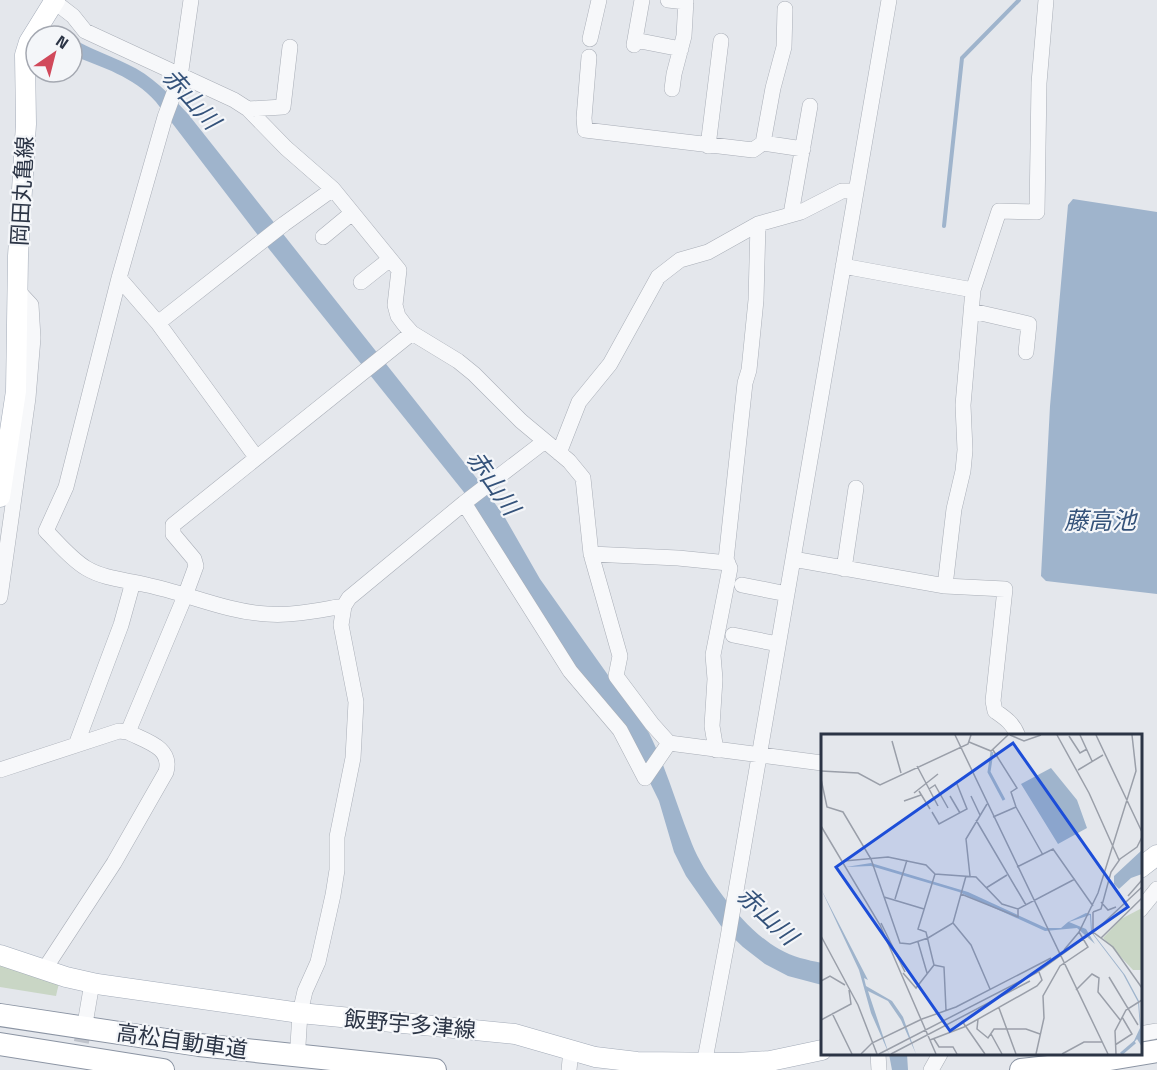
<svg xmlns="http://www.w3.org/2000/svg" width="1157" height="1070" viewBox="0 0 1157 1070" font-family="'Titillium Web','Noto Sans JP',sans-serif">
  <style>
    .green { fill: #c9d6c5 }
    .water { fill: #9fb4cc }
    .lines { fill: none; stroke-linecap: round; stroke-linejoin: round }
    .stream { stroke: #9fb4cc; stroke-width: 4 }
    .minor-tunnel { stroke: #bfc3cb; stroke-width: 15; stroke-dasharray: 15 8; stroke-linecap: butt }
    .minor-casing { stroke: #a9aeb7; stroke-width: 16 }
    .major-casing { stroke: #a3abb8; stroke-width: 21 }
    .highway-casing { stroke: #8b94a3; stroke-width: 24 }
    .minor { stroke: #f7f8fa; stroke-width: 15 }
    .major { stroke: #fff; stroke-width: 20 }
    .highway { stroke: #fff; stroke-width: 22 }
    .labels { text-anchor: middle; stroke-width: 4.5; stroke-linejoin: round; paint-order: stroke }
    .street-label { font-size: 22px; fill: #2b3445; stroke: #f4f6f9 }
    .water-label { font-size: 24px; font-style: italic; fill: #34527a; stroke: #f4f6f9 }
    .inset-river { fill: none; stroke: #9fb4cc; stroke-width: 3 }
    .inset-road { fill: none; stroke: #9a9fa9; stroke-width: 1.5 }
    .view { fill: #1d4ed8; fill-opacity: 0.15; stroke: #1d4ed8; stroke-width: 3 }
    .inset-edge { fill: none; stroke: #2b3445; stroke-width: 3 }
  </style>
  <rect width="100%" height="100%" fill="#e4e7ec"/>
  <path class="green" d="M0 965 59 983 56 996 0 987Z"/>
  <path class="water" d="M72 38C90 49 109 55 127 64 152 75 170 95 188 114L478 480 504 516 540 579 649 733C667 769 677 807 692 844 706 879 746 931 779 949 793 957 807 960 822 963V985L788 976 765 964 743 947 721 926 686 876 674 852 659 801 630 742 585 682 463 491 257 234 156 102C133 76 103 68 72 55Z
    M1073 199 1157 212V594L1046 581 1041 576 1050 406 1068 205Z
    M889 1054H907L908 1070H892Z"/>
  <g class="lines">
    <path class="stream" d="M944 226 962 58 1019 0"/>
    <path class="minor-tunnel" d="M77 1065 86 1018"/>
    <defs>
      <path id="minor" d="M191 0 180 77 165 117 119 278 66 487 46 531C58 543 71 559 86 568 104 579 127 580 147 585 186 593 227 612 267 614 293 616 319 610 344 606
        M668 0 686 2
        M55 2 73 16 85 31 234 100 248 109 286 148 333 189 399 270 395 305 398 316 404 324 412 333 458 361 474 374 521 421 569 461 583 478 591 554 620 656 616 676 652 724 669 743 822 763
        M590 39 599 0
        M635 40 681 49
        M634 45 642 0
        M589 57 584 118 585 130 753 150 763 143 773 88 784 47 785 9
        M672 89 674 74 684 36 686 0
        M248 109 283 107 290 47
        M763 143 803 149
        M708 146 721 41
        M791 214 810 106
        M323 237 352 213
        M843 266 973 290
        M119 278 158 323 256 457
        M361 282 390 259
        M972 311 1029 324 1026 352
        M158 323 284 224 333 189
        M559 453 579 402 610 364 658 277 680 260 708 252 758 224 801 212 842 191H855
        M464 503 570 671 620 730 645 778 669 743
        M591 554 678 558 728 563
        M793 559 945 586 1005 589 993 701 995 711C1005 718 1013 723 1018 736
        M844 569 856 488
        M742 585 787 594
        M945 586 954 509 963 471 965 450 963 405 973 290 999 211 1037 212 1039 83 1046 0
        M0 597 28 398 33 338 31 305 18 291
        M733 635 778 644
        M76 745 121 625 133 582
        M716 750 712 726 715 679 713 655 730 568 726 560 745 383 749 370 756 300 758 224
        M0 770 119 731 128 732
        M1140 910 1157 889
        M44 970 114 863 166 772C173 747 145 741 128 732L185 596 196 566 194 559 173 534V525L412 333
        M86 1018 92 983
        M1140 1034 1157 1031
        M298 1045 300 1013 305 991 318 962 333 895 337 870V837L353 758 356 702 341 625 344 606 349 598 464 503 545 441
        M878 1054 879 1070
        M569 1070 571 1050
        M703 1070 727 943 889 0
        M931 1070 940 1054"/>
      <path id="major" d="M0 497 16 391 18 256 26 124 25 55 29 42 55 0
        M1140 868 1157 855
        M0 955 66 977 97 984 300 1013 515 1034 595 1057 637 1062 736 1063 770 1061 822 1050"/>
      <path id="highway" d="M0 1015 199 1045 435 1070
        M0 1044 163 1070
        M1021 1070 1086 1063 1157 1051"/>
    </defs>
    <use href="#minor" class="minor-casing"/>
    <use href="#major" class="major-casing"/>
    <use href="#highway" class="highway-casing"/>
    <use href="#minor" class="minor"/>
    <use href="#major" class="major"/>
    <use href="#highway" class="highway"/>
  </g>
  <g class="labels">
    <g class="street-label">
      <text transform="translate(22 191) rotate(-87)" y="8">岡田丸亀線</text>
      <text transform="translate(410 1024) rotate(5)" y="8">飯野宇多津線</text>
      <text transform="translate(182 1041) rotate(8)" y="8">高松自動車道</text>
    </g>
    <g class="water-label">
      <text transform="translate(191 99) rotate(48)" y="8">赤山川</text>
      <text transform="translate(493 483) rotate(55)" y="8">赤山川</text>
      <text x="1100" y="529">藤高池</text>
      <text transform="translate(767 916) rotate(43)" y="8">赤山川</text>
    </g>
  </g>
  <g transform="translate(821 734)">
    <rect width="321" height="321" fill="#e4e7ec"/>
    <path d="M321 174V236H312L282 204 300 185Z" fill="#c9d6c5"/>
    <path d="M230 34 256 66 266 94 237 110 200 50ZM321 116V140L310 144 298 155 293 150V142ZM50 129 147 158 225 194H240L247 188 265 179 270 180 271 198 304 241 318 267 321 313 316 305 311 311 319 294 317 268 302 240 270 198 269 181 248 188 265 195 274 210 256 194 224 197 138 158 50 132 25 133ZM0 155 47 246 43 244 45 252 71 267 82 283 95 320 80 286 67 267 47 257 68 320 50 279 38 236Z" fill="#9fb4cc"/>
    <path class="inset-river" d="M171 18 168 38 183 66M300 320 314 308"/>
    <path class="inset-road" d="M134 1 287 320M189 1 203 7 220 1M236 1 268 59 298 126M259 1 271 27M275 1 321 98M248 2 259 19 266 15M71 7 80 39M148 8 170 17 187 1M172 16 196 54 190 58 195 73 222 121M96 32 117 72M257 36 282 21M0 37 37 39 59 51 147 10 150 1M0 45 6 73 22 78 50 125 79 209 89 210 107 204 132 189 145 142M108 55 114 51 127 74M98 57 109 75M93 59 117 40M129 62 139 79M150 62 159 81M83 67 100 61M111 78 118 90 146 75 136 50M172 83 195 73M155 86 205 171M0 92 59 191 115 320M23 127 67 123 105 131 114 140 155 143 181 170 197 175 254 145M196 133 232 115 272 172M114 140 97 195 105 198 113 231 123 233 125 276M149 142 145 105 166 70M165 154 186 141M140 160 197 183V175M307 162 321 146M63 163 103 175M74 165 86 126M280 168 287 176 295 173M272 178V198L292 213 321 254M272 178 280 175 290 138 299 125 316 113 321 103M60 189 84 238M132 189 150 211 169 255M0 202 37 271 56 320M280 204 321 164M97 208 106 239M243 216 258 198 277 159 315 37 311 1M82 239 95 254 113 231M288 243 317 291M0 247 9 242 24 251M255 256 271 240 278 244 277 258 300 287M178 274 195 320M11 279 31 320M101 285 135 273 230 224M157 285 156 295 167 304 173 295H205L219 300M0 286 30 270 28 256M141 287 164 320M170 300 181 320M113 305 118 313H132L136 320M109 306 143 293 216 252 221 246 218 238M294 311 311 300 301 283M40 320 51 309 101 285M58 320 215 239 275 196 321 153M70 320 209 247M215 320 223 284 222 262 239 232 267 213 258 198M241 320 263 308H281M295 320 294 297 305 276 321 266"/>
    <path class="view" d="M192 9 307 173 129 297 15 133Z"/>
    <rect width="321" height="321" class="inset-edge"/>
  </g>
  <g transform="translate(54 54) rotate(35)"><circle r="28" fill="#f4f6f9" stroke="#a4a8b1" stroke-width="1.5"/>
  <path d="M0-4.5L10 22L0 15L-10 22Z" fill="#d1495b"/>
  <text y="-9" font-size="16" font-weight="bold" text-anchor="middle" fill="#2b3445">N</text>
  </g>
</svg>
